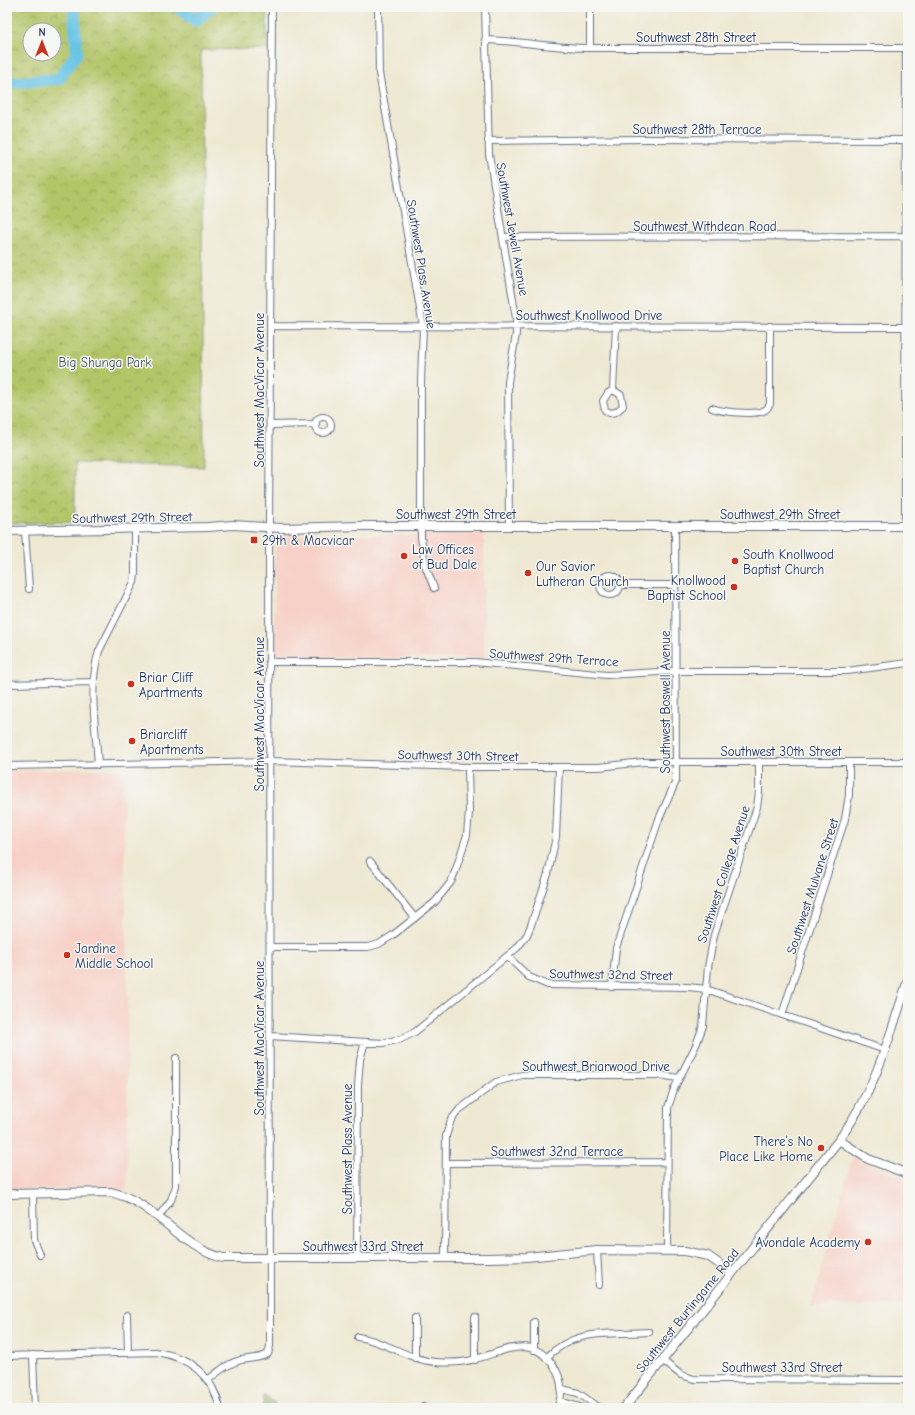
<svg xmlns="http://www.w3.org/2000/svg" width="915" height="1415" viewBox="0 0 915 1415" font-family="'Comic Neue',sans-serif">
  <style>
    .built { fill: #f7d1c7 }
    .forest { fill: url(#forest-firs); stroke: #556c5d }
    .park { fill: url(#park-crowns); stroke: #687a63; fill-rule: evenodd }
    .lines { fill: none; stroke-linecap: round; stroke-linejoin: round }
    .river { stroke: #67c4e5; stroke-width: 12 }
    .street-casing { stroke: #657087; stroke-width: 8 }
    .secondary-casing { stroke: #657087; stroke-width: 10 }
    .street { stroke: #fff; stroke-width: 6 }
    .secondary { stroke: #fff; stroke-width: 8 }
    .poi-dot { fill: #c8321e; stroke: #f6f6f2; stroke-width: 1.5 }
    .labels { text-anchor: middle; stroke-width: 3; stroke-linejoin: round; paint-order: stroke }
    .street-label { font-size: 13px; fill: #1b2f5e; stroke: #f6f6f2 }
    .park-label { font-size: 13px; fill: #415460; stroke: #f6f6f2 }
    .poi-label { font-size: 13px; fill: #1b2f5e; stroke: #f6f6f2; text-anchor: start }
  </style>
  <defs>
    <pattern id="forest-firs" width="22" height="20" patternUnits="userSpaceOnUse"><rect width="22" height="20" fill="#8faa5c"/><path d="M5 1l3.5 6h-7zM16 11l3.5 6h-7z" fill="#748b4f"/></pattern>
    <pattern id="park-crowns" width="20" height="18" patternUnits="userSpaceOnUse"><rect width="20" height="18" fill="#b4c568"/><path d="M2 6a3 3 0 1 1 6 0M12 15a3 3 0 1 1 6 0" fill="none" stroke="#92a059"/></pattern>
  </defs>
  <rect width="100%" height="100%" fill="#f6f6f2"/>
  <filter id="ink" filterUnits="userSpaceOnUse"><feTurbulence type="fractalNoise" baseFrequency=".025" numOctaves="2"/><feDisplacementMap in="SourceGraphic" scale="8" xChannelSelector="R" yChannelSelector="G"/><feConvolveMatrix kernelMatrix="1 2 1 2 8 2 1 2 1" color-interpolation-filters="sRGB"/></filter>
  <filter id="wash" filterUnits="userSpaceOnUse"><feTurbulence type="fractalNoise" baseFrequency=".012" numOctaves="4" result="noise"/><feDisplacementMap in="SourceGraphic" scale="16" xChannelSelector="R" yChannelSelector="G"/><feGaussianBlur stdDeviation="0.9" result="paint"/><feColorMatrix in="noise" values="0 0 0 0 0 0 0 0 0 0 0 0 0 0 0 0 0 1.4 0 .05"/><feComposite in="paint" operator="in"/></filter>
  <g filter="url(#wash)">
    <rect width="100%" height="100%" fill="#efe9d3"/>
    <path class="built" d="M484 534V658L280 657 276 655 274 648 275 542 278 536Z
      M123 769 128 1011 127 1191 114 1188 7 1190V770Z
      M853 1155 861 1162 908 1179V1305L811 1306Z"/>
    <path class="forest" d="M263 1394 275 1403V1408H263Z"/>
    <path class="park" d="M7 7H267V49L201 50 204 467 75 463V522L7 523ZM30 30H54V54H30Z"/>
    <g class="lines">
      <path class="river" d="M177 7 196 21 211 7
        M7 83 59 79 77 53 74 12 77 7"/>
    </g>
  </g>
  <g filter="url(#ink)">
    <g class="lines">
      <defs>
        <path id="street" d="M378 7 379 73 423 326 421 381V537L425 565 434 588
          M485 7 489 154 516 318V334L508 382 509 526
          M485 40C520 41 555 48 590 48H908
          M590 48V7
          M488 141 643 139 907 140
          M503 237 906 236
          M270 326 908 327
          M613 390 621 395 623 406 616 412 610 413 605 410 603 401 608 393 613 390 616 326
          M712 408C722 412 753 415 763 411 767 410 768 407 770 404V326
          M315 425a8 8 0 1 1 16 0a8 8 0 1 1-16 0Z
          M270 425 316 424
          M905 527 906 48
          M25 531 29 589
          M600 585a10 10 0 1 1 20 0a10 10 0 1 1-20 0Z
          M621 585H675
          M270 662H474L607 675 676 671H847L908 663
          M7 684 94 682
          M98 765C96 728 88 687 99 651L134 582 135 574V529
          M7 766 269 761 468 767H599L643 762H908
          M370 861 415 918
          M270 947H368L379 944 393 935 435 902 451 882 456 869 467 835 469 812 468 767
          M507 956 529 977 548 985 688 987 706 989 885 1050
          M612 987 616 948 659 819 676 781 675 526
          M782 1015 845 819 849 795V762
          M270 1036 383 1043 401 1039 415 1032 517 948 527 935 531 925 548 874 556 837 559 767
          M446 1163 667 1162
          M33 1194 34 1240 40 1255
          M158 1217 171 1200 176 1186V1058
          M597 1250 599 1285
          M667 1250 668 1108 674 1089 696 1045 703 1026 708 967 714 935 757 807 759 792V761
          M357 1258 358 1085 360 1060 365 1042
          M445 1259 446 1136 451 1120 459 1110 496 1082 522 1075H659L679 1078
          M127 1315 128 1353
          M475 1317V1360
          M534 1322V1350
          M358 1337C386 1341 408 1360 436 1362 449 1363 463 1363 475 1359 506 1351 534 1332 556 1370 563 1383 563 1395 557 1408
          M33 1355 35 1408
          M7 1356 156 1352C189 1357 212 1375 220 1408
          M415 1358V1318
          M546 1358C576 1327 610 1335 649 1332
          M662 1360 681 1375 694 1379 908 1380
          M208 1380C218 1372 228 1363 241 1360 251 1358 259 1359 268 1354L270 1346 269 527 272 7
          M562 1389 578 1393 600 1408
          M560 1401 583 1408
          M422 1408 423 1407"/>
        <path id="secondary" d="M7 531 208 527 233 525 281 528 361 526H908
          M839 1140 868 1159 908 1174
          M7 1194 110 1192C155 1201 179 1247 223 1258H490L526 1257 597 1250 685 1251 708 1256 732 1273
          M624 1408 839 1140C876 1089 889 1038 908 980"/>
      </defs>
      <use href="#street" class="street-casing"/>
      <use href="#secondary" class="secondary-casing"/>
      <use href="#street" class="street"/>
      <use href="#secondary" class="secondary"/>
    </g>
  </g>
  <g class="poi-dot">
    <rect x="250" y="536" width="8" height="8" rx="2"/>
    <circle cx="404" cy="556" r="4"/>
    <circle cx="735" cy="561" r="4"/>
    <circle cx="528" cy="573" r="4"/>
    <circle cx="734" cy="587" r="4"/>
    <circle cx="131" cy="684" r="4"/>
    <circle cx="132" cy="741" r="4"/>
    <circle cx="67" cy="955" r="4"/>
    <circle cx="821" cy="1148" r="4"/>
    <circle cx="868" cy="1242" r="4"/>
  </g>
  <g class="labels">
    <g class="street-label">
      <text x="696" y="42">Southwest 28th Street</text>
      <text x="697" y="134">Southwest 28th Terrace</text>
      <text x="705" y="231">Southwest Withdean Road</text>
      <text transform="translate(513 229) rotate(80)" y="5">Southwest Jewell Avenue</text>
      <text transform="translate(422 264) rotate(81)" y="5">Southwest Plass Avenue</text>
      <text x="589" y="320">Southwest Knollwood Drive</text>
      <text transform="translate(259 390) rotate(-90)" y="5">Southwest MacVicar Avenue</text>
      <text x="456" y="519">Southwest 29th Street</text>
      <text x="780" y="519">Southwest 29th Street</text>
      <text transform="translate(132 517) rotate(-1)" y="5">Southwest 29th Street</text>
      <text transform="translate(554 657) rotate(4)" y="5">Southwest 29th Terrace</text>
      <text transform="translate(665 702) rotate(-90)" y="5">Southwest Boswell Avenue</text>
      <text transform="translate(259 714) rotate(-90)" y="5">Southwest MacVicar Avenue</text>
      <text x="781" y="756">Southwest 30th Street</text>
      <text transform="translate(458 755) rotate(1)" y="5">Southwest 30th Street</text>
      <text transform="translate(723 874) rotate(-72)" y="5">Southwest College Avenue</text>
      <text transform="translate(812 886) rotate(-72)" y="5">Southwest Mulvane Street</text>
      <text transform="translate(611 974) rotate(1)" y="5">Southwest 32nd Street</text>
      <text transform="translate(259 1038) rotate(-90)" y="5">Southwest MacVicar Avenue</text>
      <text x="596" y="1071">Southwest Briarwood Drive</text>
      <text transform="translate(347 1149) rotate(-90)" y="5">Southwest Plass Avenue</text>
      <text x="557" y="1156">Southwest 32nd Terrace</text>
      <text x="363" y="1251">Southwest 33rd Street</text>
      <text transform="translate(687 1310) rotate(-51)" y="5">Southwest Burlingame Road</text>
      <text x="782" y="1372">Southwest 33rd Street</text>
    </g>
    <g class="park-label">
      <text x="105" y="367">Big Shunga Park</text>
    </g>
    <g class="poi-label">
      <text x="262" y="545">29th &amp; Macvicar</text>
      <text x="412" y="554">Law Offices<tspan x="412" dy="15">of Bud Dale</tspan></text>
      <text x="743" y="559">South Knollwood<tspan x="743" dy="15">Baptist Church</tspan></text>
      <text x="536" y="571">Our Savior<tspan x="536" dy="15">Lutheran Church</tspan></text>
      <text x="726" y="585" text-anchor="end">Knollwood<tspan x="726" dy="15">Baptist School</tspan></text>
      <text x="139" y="682">Briar Cliff<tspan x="139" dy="15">Apartments</tspan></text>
      <text x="140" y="739">Briarcliff<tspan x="140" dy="15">Apartments</tspan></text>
      <text x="75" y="953">Jardine<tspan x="75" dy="15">Middle School</tspan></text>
      <text x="813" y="1146" text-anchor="end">There’s No<tspan x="813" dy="15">Place Like Home</tspan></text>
      <text x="860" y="1247" text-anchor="end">Avondale Academy</text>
    </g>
  </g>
  <rect width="915" height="1415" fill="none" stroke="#f6f6f2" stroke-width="24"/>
  <g transform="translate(42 42)"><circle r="19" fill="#f6f6f2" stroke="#9ea6b7"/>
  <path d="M0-3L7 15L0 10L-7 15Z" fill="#c8321e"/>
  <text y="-6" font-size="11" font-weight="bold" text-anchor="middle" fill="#1b2f5e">N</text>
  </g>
</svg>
